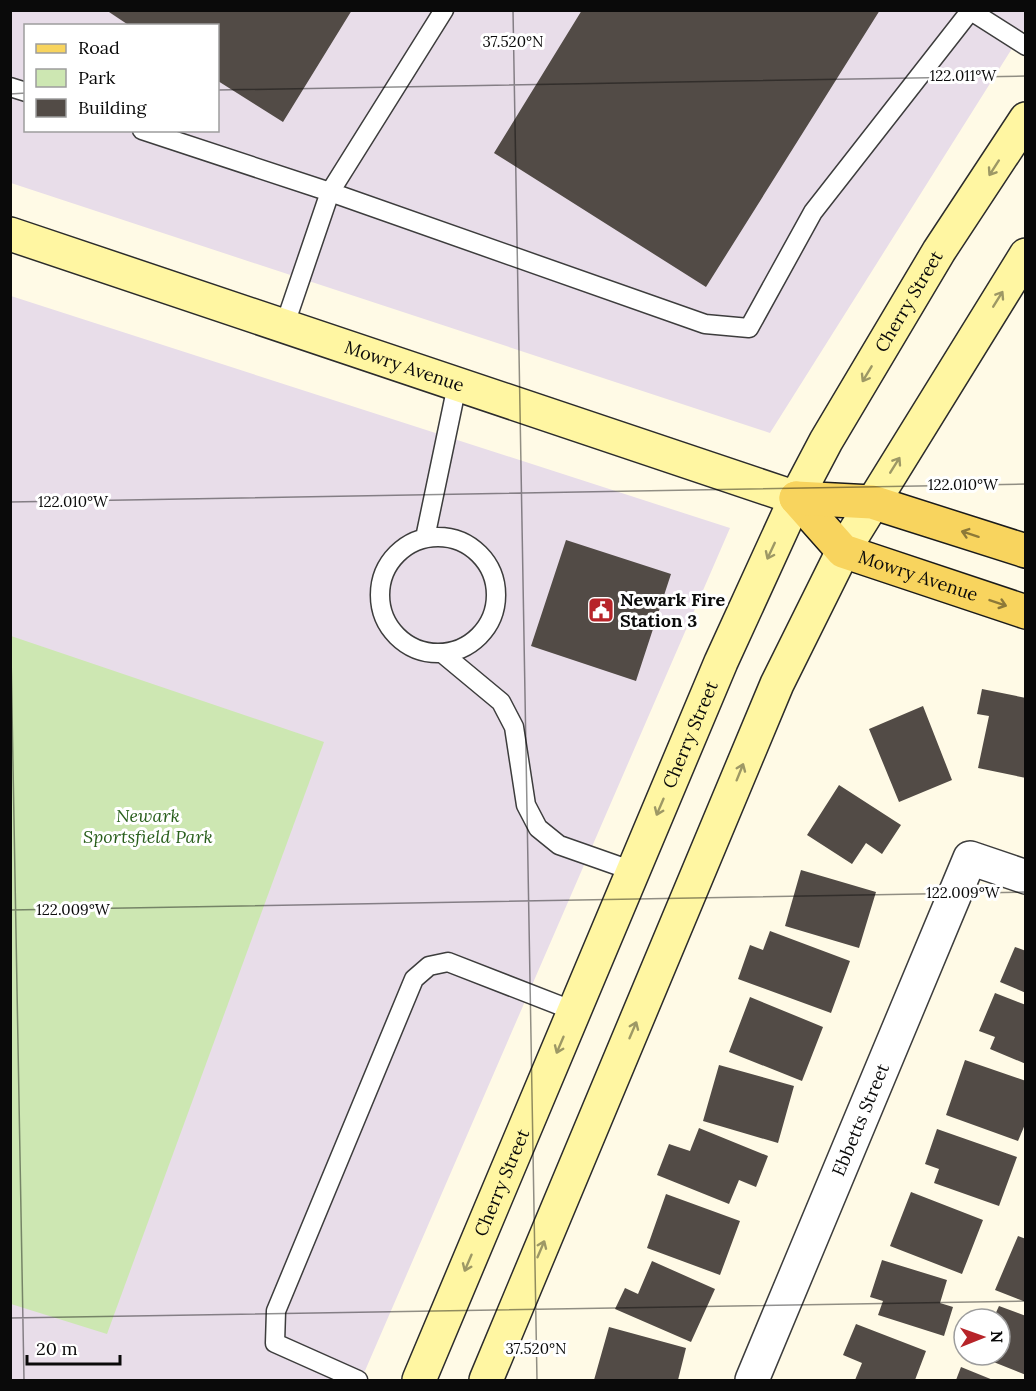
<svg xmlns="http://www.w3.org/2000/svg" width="1036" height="1391" viewBox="0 0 1036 1391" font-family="Lora,serif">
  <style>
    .industrial { fill: #e8dde9; fill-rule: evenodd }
    .green { fill: #cde7b2 }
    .building { fill: #524b46 }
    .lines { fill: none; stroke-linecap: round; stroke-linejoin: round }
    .lane-casing { stroke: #3d3d3d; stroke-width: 21 }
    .street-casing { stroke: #3d3d3d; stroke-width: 36 }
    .secondary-casing { stroke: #2c2c2c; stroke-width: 36 }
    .primary-casing { stroke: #1b1b1b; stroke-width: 36 }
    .lane { stroke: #fff; stroke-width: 18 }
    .street { stroke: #fff; stroke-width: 33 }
    .secondary { stroke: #fff6a2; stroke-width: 33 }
    .primary { stroke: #f8d45e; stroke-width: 33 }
    .oneway { stroke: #9d9865 }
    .oneway2 { stroke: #8d7938 }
    .ticks { fill: none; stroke: #0a0a0a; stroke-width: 1.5; stroke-opacity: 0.45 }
    .labels { text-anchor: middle; stroke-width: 6; stroke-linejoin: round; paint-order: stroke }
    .street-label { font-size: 18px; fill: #0a0a0a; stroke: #fff }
    .poi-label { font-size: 18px; font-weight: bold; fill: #0a0a0a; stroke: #fff; text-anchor: start }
    .park-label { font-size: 18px; font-style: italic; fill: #295f1c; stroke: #fff }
    .ticks-label { font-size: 15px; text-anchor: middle; fill: #0a0a0a; stroke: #fff; stroke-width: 6; stroke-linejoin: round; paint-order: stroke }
  </style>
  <rect width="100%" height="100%" fill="#fffae6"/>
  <path class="industrial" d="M11 11H1025V28L770 433 11 183ZM26 26H218V130H26Z
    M11 296 730 528 361 1380H11Z"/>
  <path class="green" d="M11 636 324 742 107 1334 11 1304Z"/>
  <path class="building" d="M106 10H352L283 122 218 81V26H130Z
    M582 10H880L706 287 494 153Z
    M566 540 671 574 636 681 531 646Z
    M982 689 1026 698V778L978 768 989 716 977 714Z
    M923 706 952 780 899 802 869 729Z
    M839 785 901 825 882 854 866 843 852 864 807 835Z
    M801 870 876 892 859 948 785 926Z
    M770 931 850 961 831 1013 738 979 750 945 763 950Z
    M1015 947 1026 951V993L1000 982Z
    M995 993 1026 1005V1064L990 1049 995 1037 979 1031Z
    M750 997 823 1027 802 1081 729 1052Z
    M965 1060 1026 1081V1122L1018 1141 946 1115Z
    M719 1065 794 1086 778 1143 703 1121Z
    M699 1128 768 1156 756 1187 739 1180 729 1204 657 1175 669 1144 690 1151Z
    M937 1129 1017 1157 999 1206 934 1183 939 1169 925 1164Z
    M911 1192 983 1220 962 1274 890 1246Z
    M666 1194 740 1221 720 1275 647 1248Z
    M1018 1236 1026 1239V1302L995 1290Z
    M882 1260 947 1280 940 1303 953 1307 944 1336 878 1315 883 1301 870 1297Z
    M652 1261 715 1289 691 1342 615 1309 625 1288 638 1294Z
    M999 1306 1026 1316V1375L976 1355H1000V1319H993Z
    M856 1324 926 1351 915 1380H855L862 1363 843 1355Z
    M609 1327 686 1348 678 1380H594Z
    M961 1367 993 1380H956Z"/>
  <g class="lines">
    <defs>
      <path id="lane" d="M971 11 1026 46
        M10 87 26 92
        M142 130 330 192 705 324 749 328 813 212 971 10
        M284 327 330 192 444 10
        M380 595a58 58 0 1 1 116 0a58 58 0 1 1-116 0Z
        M425 538 457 385
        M442 653 501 702 514 727 526 805 538 828 559 845 633 871
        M358 1380 275 1343 276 1311 414 979 429 966 448 962 574 1011"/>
      <g id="street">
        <path id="s1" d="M752 1380 970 858 1026 877"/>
      </g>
      <g id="secondary">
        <path id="s2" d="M10 234 796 498"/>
        <path id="s3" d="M419 1380 721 662 796 498 826 441 939 251 1026 119"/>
        <path d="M486 1380 777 684 843 551 1026 255"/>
      </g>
      <g id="primary">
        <path id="s4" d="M796 498 843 551 1026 612"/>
        <path d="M796 498 872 502 1026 551"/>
      </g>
    </defs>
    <use href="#lane" class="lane-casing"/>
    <use href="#street" class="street-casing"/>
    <use href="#secondary" class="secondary-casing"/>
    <use href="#primary" class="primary-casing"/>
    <use href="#lane" class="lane"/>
    <use href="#street" class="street"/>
    <use href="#secondary" class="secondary"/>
    <use href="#primary" class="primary"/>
  </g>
  <defs><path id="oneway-shaft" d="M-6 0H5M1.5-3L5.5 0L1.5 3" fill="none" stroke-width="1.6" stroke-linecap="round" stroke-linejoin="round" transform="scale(1.5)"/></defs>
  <g class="oneway">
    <use href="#oneway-shaft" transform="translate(994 168) rotate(123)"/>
    <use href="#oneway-shaft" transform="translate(998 299) rotate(-58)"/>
    <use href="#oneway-shaft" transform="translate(867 374) rotate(121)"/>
    <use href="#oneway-shaft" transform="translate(895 465) rotate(-58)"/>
    <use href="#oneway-shaft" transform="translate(771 551) rotate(115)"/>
    <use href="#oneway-shaft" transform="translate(740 772) rotate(-68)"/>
    <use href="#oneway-shaft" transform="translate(660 807) rotate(113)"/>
    <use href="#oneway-shaft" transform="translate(633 1030) rotate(-67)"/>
    <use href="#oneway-shaft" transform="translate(560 1045) rotate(113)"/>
    <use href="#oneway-shaft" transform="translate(541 1249) rotate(-67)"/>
    <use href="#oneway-shaft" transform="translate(468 1263) rotate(113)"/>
  </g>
  <g class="oneway2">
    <use href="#oneway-shaft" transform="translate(970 534) rotate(-162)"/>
    <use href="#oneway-shaft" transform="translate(998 603) rotate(19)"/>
  </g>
  <path class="ticks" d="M513 10 537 1380M1025 10 1026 17M218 90 1026 76M10 94 26 93M10 502 1026 484M10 597 24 1380M10 910 1026 892M10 1318 1026 1301"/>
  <defs>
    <symbol id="civic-square" viewBox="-11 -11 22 22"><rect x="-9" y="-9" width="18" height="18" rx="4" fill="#b72429" stroke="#fff"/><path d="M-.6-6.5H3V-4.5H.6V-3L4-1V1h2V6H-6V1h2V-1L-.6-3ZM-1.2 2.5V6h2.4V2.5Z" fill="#fff"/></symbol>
  </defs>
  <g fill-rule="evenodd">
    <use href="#civic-square" x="586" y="595" width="30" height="30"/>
  </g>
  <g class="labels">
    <g class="street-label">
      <text dy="6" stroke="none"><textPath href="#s3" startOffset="1186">Cherry Street</textPath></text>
      <text dy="6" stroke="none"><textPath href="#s2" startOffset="416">Mowry Avenue</textPath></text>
      <text dy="6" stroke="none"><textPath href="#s4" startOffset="150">Mowry Avenue</textPath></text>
      <text dy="6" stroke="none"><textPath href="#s3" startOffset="700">Cherry Street</textPath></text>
      <text dy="6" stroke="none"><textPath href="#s1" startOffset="282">Ebbetts Street</textPath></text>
      <text dy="6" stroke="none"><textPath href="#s3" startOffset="214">Cherry Street</textPath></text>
    </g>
    <g class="poi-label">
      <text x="620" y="606">Newark Fire<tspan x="620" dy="21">Station 3</tspan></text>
    </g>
    <g class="park-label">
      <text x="148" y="822">Newark<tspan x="148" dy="21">Sportsfield Park</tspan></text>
    </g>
  </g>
  <g class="ticks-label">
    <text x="513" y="47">37.520°N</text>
    <text x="963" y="81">122.011°W</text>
    <text x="963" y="490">122.010°W</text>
    <text x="73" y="507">122.010°W</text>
    <text x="963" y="898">122.009°W</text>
    <text x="73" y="915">122.009°W</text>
    <text x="536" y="1354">37.520°N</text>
  </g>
  <rect width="1036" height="1391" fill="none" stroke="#0a0a0a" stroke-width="24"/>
  <rect x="24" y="24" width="195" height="108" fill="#ffffff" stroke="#9d9d9d" stroke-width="1.5"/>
  <rect x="36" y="44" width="30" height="9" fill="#f8d45e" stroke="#9d9d9d" stroke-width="1.5"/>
  <text x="78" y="54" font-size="18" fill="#0a0a0a">Road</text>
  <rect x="36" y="69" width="30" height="18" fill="#cde7b2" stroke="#9d9d9d" stroke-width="1.5"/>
  <text x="78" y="84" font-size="18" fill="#0a0a0a">Park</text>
  <rect x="36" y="99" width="30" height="18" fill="#524b46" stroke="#9d9d9d" stroke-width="1.5"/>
  <text x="78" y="114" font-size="18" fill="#0a0a0a">Building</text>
  <g transform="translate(982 1337) rotate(89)"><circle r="28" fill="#ffffff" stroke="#9d9d9d" stroke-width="1.5"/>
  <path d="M0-4.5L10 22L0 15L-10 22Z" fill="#b72429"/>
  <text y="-9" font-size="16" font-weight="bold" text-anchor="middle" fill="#0a0a0a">N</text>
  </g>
  <path d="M27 1355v9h93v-9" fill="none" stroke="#0a0a0a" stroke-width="3"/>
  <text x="36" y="1355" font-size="18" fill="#0a0a0a" stroke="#ffffff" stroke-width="4.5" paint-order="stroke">20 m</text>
</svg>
